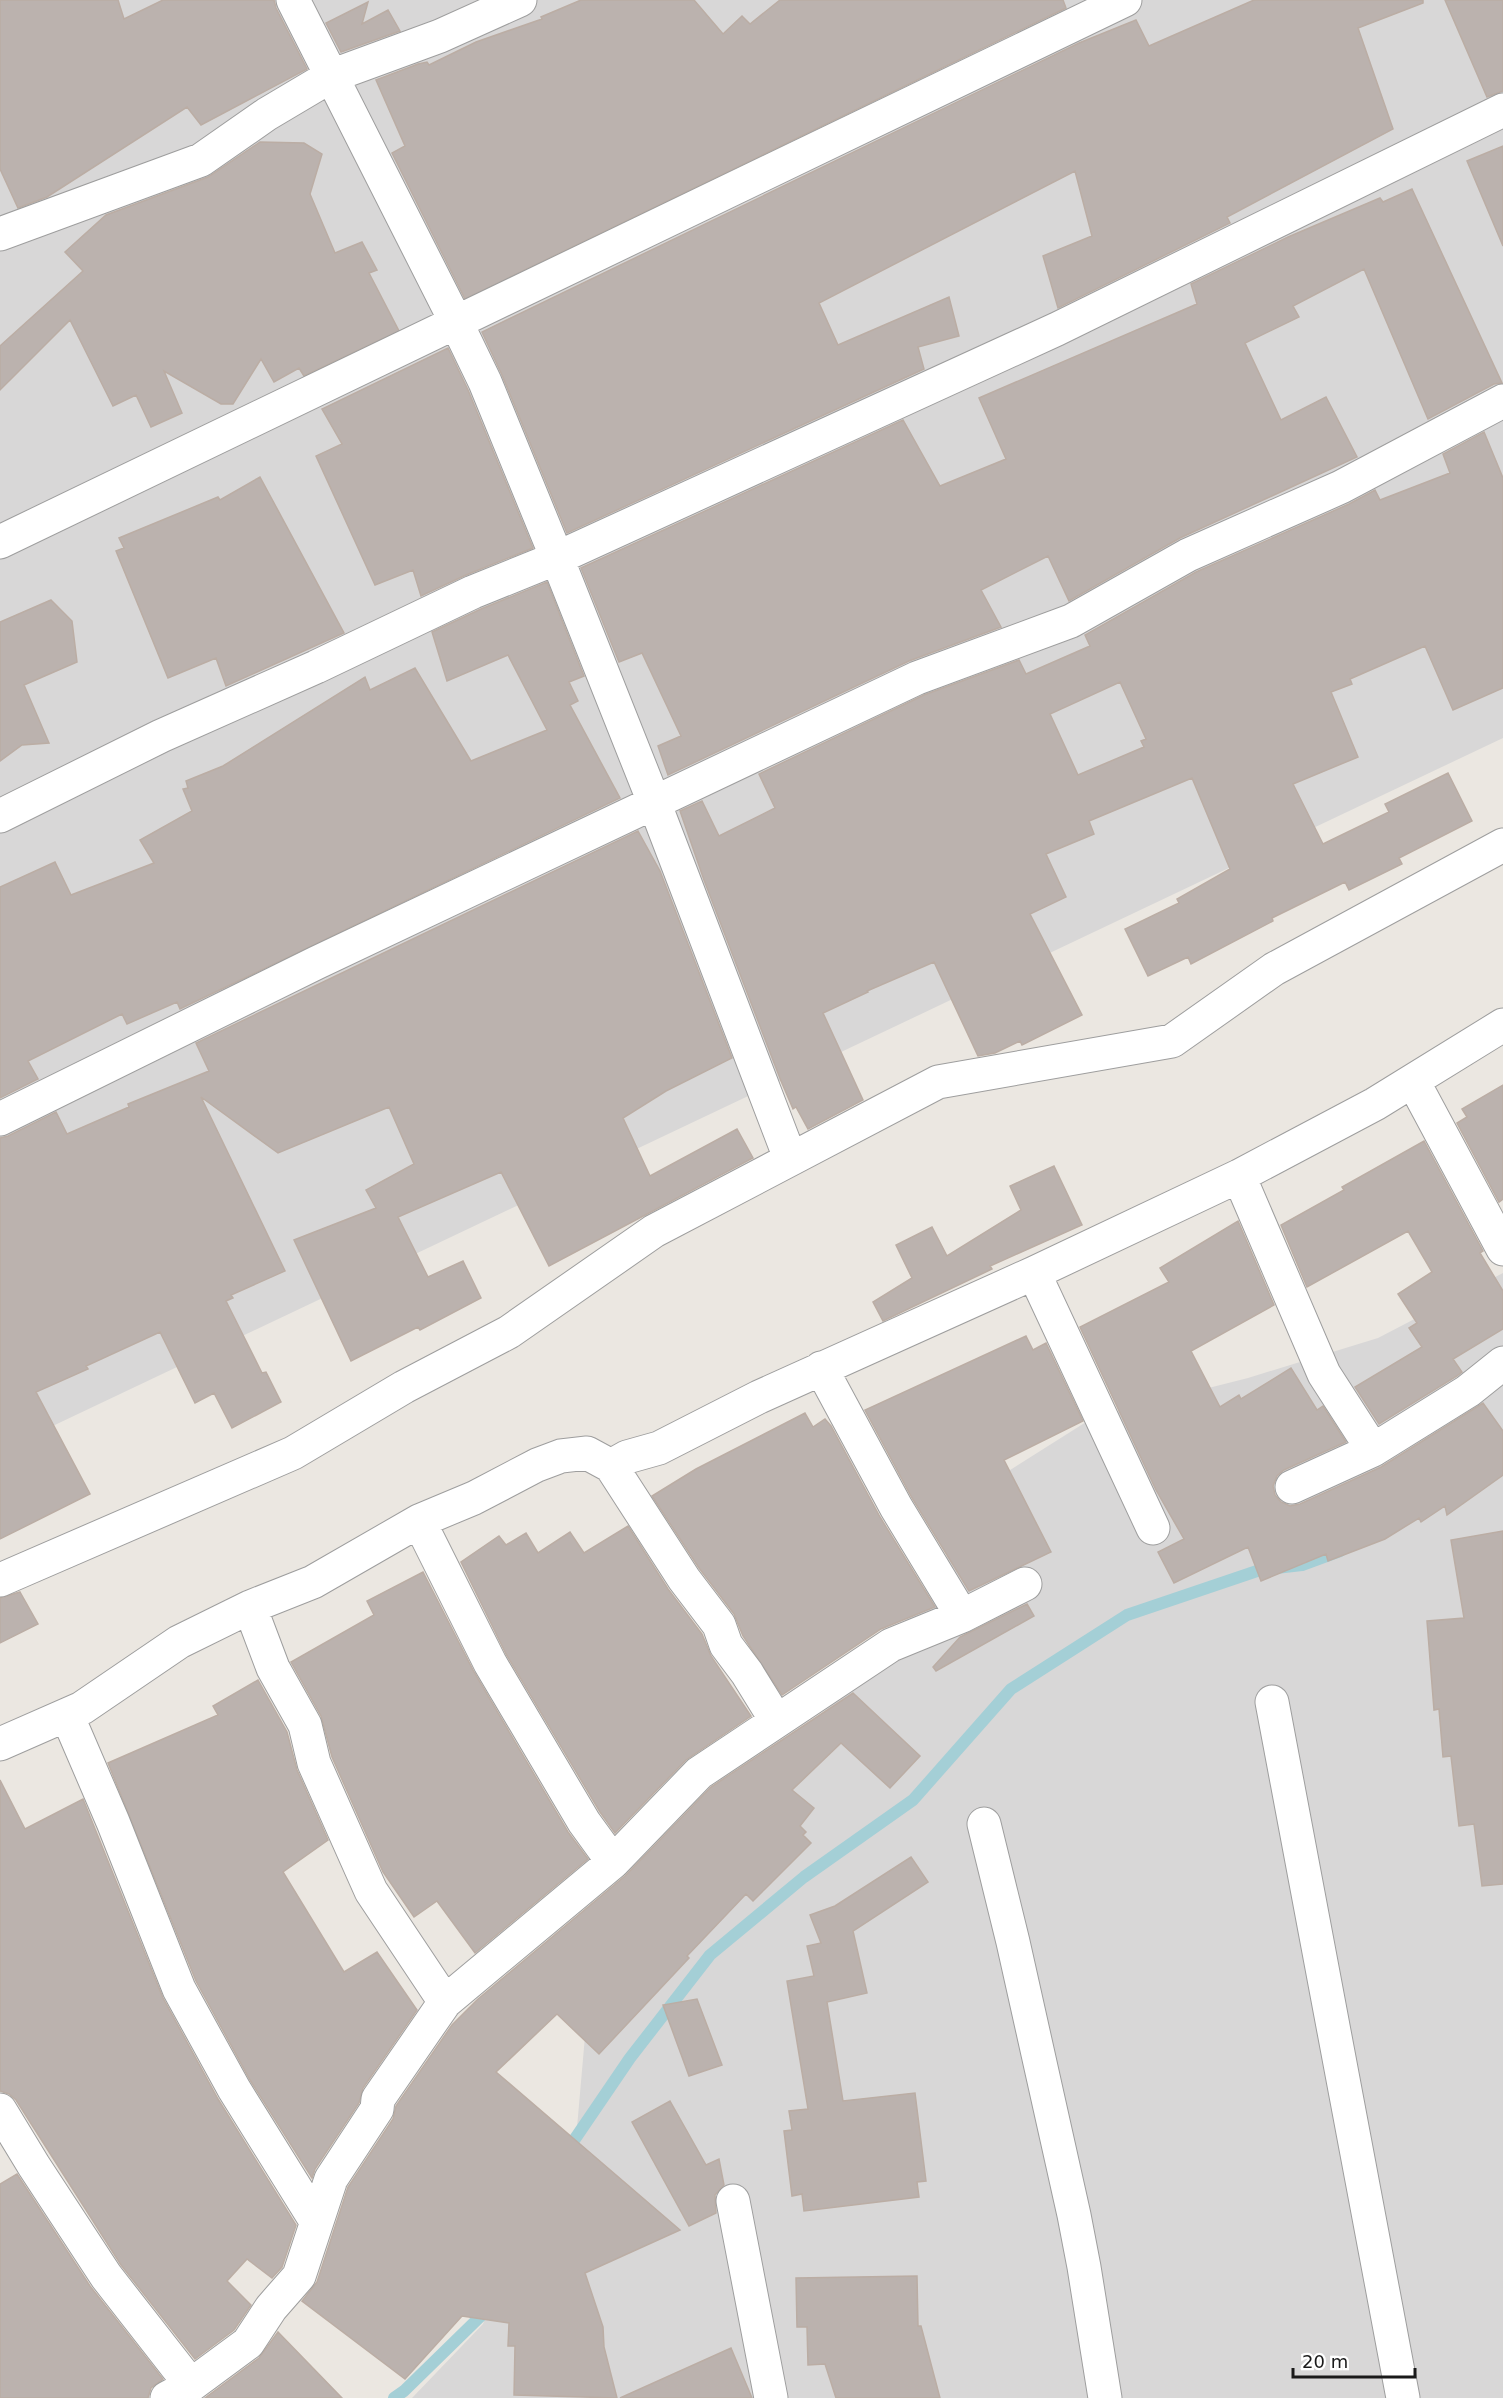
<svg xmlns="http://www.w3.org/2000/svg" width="1503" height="2398" viewBox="0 0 1503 2398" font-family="'DejaVu Sans',sans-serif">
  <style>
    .residential { fill: #d8d7d7 }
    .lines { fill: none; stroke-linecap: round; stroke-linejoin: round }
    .stream { stroke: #a4cfd6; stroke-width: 12 }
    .building { fill: #bbb2ae; stroke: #bbada4; stroke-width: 1.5; fill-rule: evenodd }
    .minor-casing { stroke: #9e9e9e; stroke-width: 35 }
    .minor { stroke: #fff; stroke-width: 33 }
  </style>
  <rect width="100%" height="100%" fill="#ebe7e1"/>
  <path class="residential" d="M0 0H1503V738L0 1451Z
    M1503 1273V2398H412L483 2324 522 2233 576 2139 595 1922 880 1660 996 1479 1094 1417 1248 1378 1378 1338Z"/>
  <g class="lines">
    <path class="stream" d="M566 2152 630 2058 710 1955 804 1877 913 1800 1011 1689 1127 1615 1260 1570 1302 1565 1340 1551
      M394 2398 404 2391 489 2308"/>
  </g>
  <path class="building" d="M0 0H118L124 19 163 0H274L276 8 307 69 201 125 187 107 47 197 18 208 0 169Z
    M581 0H694L723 34 742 16 750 24 780 0H1063L1066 8 465 299 392 153 405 146 376 80 418 64 427 62 429 65 476 42 542 19 541 17Z
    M1254 0H1423V3L1358 28 1393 129 1227 217 1230 223 1058 308 1043 256 1092 236 1075 171 819 303 838 345 949 297 959 336 918 347 924 369 567 533 502 375 482 332 1079 43 1136 20 1149 46Z
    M1445 0H1503V91L1487 97Z
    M368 2 362 24 388 10 400 31 341 52 326 23Z
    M260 142 304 143 322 154 310 194 335 253 362 242 377 270 369 273 399 331 304 376 299 368 274 382 261 359 233 404H221L164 371 182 413 151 427 136 395 113 406 70 320 0 390V346L83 271 65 252 106 215 208 177Z
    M1503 146V246L1467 161Z
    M1412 189 1502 383 1494 384 1428 419 1364 269 1293 306 1299 317 1245 343 1281 420 1326 397 1357 457 1180 538 1069 601 1048 556 981 590 1001 627 909 661 668 775 658 746 681 736 642 653 619 662 581 568 903 420 940 486 1006 459 979 398 1197 304 1191 284 1288 237 1380 198 1383 202Z
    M448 348 468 390 533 548 466 575 421 596 413 570 375 585 316 456 342 444 322 409Z
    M1484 432 1503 478V688L1453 710 1425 646 1350 679 1352 684 1331 692 1358 757 1293 784 1323 844 1389 812 1385 804 1448 773 1472 821 1399 858 1402 864 1349 890 1345 882 1272 918 1273 921 1191 964 1188 957 1148 976 1125 929 1179 903 1177 899 1230 869 1192 778 1089 821 1094 834 1046 854 1066 897 1030 914 1082 1015 1022 1045 1020 1041 995 1053 978 1056 934 962 867 991 868 992 823 1013 863 1100 808 1129 796 1107 793 1109 781 1081 704 880 680 811 702 801 719 836 775 808 759 774 924 695 1019 660 1026 674 1090 646 1085 635 1196 572 1349 504 1375 490 1380 500 1450 473 1443 454ZM1120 682 1146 739 1141 741 1144 747 1078 775 1050 714Z
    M260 477 344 633 226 686 216 658 168 678 116 551 124 548 119 538 218 497 220 500Z
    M547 582 584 676 569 682 578 701 570 705 620 798 180 1009 177 1002 127 1024 122 1014 28 1061 38 1079 0 1098V887L55 862 71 895 154 863 140 840 192 811 183 789 188 788 186 781 223 766 365 677 370 690 415 668 471 761 547 730 508 655 447 681 432 632 481 609Z
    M51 600 72 621 77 662 24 685 49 743 22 745 0 761V622Z
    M638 831 660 871 732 1058 666 1091 623 1118 650 1176 737 1129 753 1158 549 1266 501 1172 398 1217 428 1277 463 1261 481 1298 420 1330 418 1327 351 1361 294 1240 376 1208 366 1190 414 1164 389 1107 278 1153 201 1097 285 1271 231 1295 233 1298 226 1301 262 1373 266 1372 281 1402 232 1428 214 1393 195 1403 160 1332 86 1366 88 1369 36 1392 90 1494 0 1539V1138L8 1136 56 1112 67 1134 129 1107 128 1104 209 1071 196 1043Z
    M1503 1085V1199L1499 1202 1457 1123 1467 1117 1462 1109Z
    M1424 1141 1483 1251 1480 1253 1503 1291V1329L1453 1359 1462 1372 1457 1376 1379 1424 1355 1387 1422 1347 1409 1328 1417 1323 1398 1294 1432 1272 1408 1231 1307 1287 1281 1225 1344 1190 1342 1187Z
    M1054 1166 1082 1225 990 1266 992 1269 883 1321 873 1302 912 1278 896 1245 932 1227 947 1256 1021 1210 1010 1186Z
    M1238 1221 1274 1305 1191 1351 1220 1407 1239 1395 1241 1399 1291 1368 1317 1410 1323 1406 1346 1442 1284 1470 1277 1476 1273 1486 1275 1495 1281 1502 1290 1506 1300 1504 1381 1467 1483 1403 1503 1431V1475L1447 1515 1445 1506 1421 1522 1419 1518 1385 1539 1328 1561 1326 1554 1261 1581 1248 1547 1174 1583 1158 1552 1184 1539 1156 1490 1080 1327 1169 1282 1160 1268Z
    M1026 1336 1033 1350 1046 1343 1083 1421 1004 1460 1051 1552 969 1591 912 1498 865 1410Z
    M805 1413 813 1427 825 1419 831 1426 880 1517 935 1607 881 1629 782 1695 743 1636 734 1614 699 1568 652 1496 696 1469Z
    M628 1526 668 1589 702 1634 711 1656 751 1716 686 1760 615 1833 600 1812 506 1654 461 1562 499 1536 506 1545 526 1533 538 1553 570 1532 584 1553Z
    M1503 1531V1884L1482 1886 1474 1824 1459 1826 1451 1756 1443 1757 1439 1709 1434 1710 1427 1621 1464 1618 1451 1540Z
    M423 1572 474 1672 568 1832 588 1859 475 1953 437 1901 414 1917 383 1872 332 1757 321 1716 291 1662 374 1615 367 1601Z
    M20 1592 38 1624 0 1643V1598Z
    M1027 1604 1034 1616 936 1671 933 1667 960 1637Z
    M258 1680 287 1732 297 1770 328 1840 283 1872 344 1972 377 1952 417 2010 363 2088 359 2103 315 2169 312 2178 250 2080 196 1981 108 1763 218 1715 213 1706Z
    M853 1693 920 1756 890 1788 841 1743 792 1790 814 1808 800 1826 806 1832 803 1835 811 1843 753 1901 746 1894 687 1956 689 1958 599 2054 557 2014 496 2072 680 2230 585 2273 603 2327 604 2347 617 2398 514 2395 515 2346H508L509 2323 462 2316 405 2379 302 2301 317 2282 348 2187 393 2119 396 2106 452 2025 478 1999 625 1876 711 1787Z
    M0 1780 25 1829 83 1799 163 1998 218 2099 296 2225 282 2267 272 2278 247 2259 227 2281 251 2305 234 2330 195 2359 121 2265 16 2100 9 2094 0 2091Z
    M911 1857 928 1882 853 1931 867 1993 827 2002 843 2101 915 2093 926 2181 917 2182 919 2197 804 2211 802 2194 792 2196 784 2131 792 2130 789 2111 808 2109 787 1981 814 1976 807 1946 821 1943 810 1915 835 1906Z
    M697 1999 722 2065 689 2076 663 2005Z
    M670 2101 706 2165 719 2159 724 2185 715 2195 716 2213 689 2226 632 2122Z
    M17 2174 90 2286 163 2379 151 2388 148 2398H0V2184Z
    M917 2276 918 2326H921L940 2398H836L825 2364 808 2365 807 2327H797L796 2278Z
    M278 2332 342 2398H205L259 2358Z
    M731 2348 752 2398H620Z"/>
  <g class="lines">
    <defs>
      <path id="minor" d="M293 0 456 322 485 382 557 558 654 802 790 1158
        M0 234 201 160 267 114 331 76 440 36 520 0
        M0 542C376 364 750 181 1125 0
        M0 816 161 736 316 667 473 592 557 558 1057 329 1503 110
        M1413 1081 1503 1249
        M0 1119 316 963 917 678 1071 621 1188 555 1341 487 1503 401
        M1239 1176 1324 1374 1373 1450
        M1034 1273 1153 1528
        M821 1368 896 1507 962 1616
        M611 1466 684 1579 719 1625 726 1645 747 1673 776 1720
        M1292 1487 1373 1450 1468 1391 1503 1363
        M419 1521 490 1663 584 1822 613 1862
        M0 1580 293 1453 404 1387 509 1332 654 1231 938 1082 1172 1041 1274 969 1503 845
        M250 1607 273 1668 305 1725 314 1763 371 1891 445 2002
        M1272 1702 1403 2398
        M67 1715 113 1822 179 1989 234 2089 316 2221
        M0 1744 82 1708 179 1642 250 1607 313 1582 419 1521 474 1498 537 1465 561 1456 587 1453 611 1466 627 1457 659 1448 759 1397 1034 1273 1239 1176 1375 1104 1503 1025
        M984 1824 1013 1942 1074 2215 1084 2267 1105 2398
        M0 2110 34 2166 106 2276 191 2385
        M733 2201 771 2398
        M167 2398 191 2385 248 2343 271 2308 299 2276 331 2179 377 2109 378 2099 445 2002 613 1862 699 1773 891 1645 962 1616 1025 1584"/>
    </defs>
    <use href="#minor" class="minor-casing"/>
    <use href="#minor" class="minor"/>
  </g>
  <path d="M1293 2368v9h122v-9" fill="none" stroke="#1a1a1a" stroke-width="3"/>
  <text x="1302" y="2368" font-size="18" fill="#1a1a1a" stroke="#ffffff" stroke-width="4.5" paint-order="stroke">20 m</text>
</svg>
